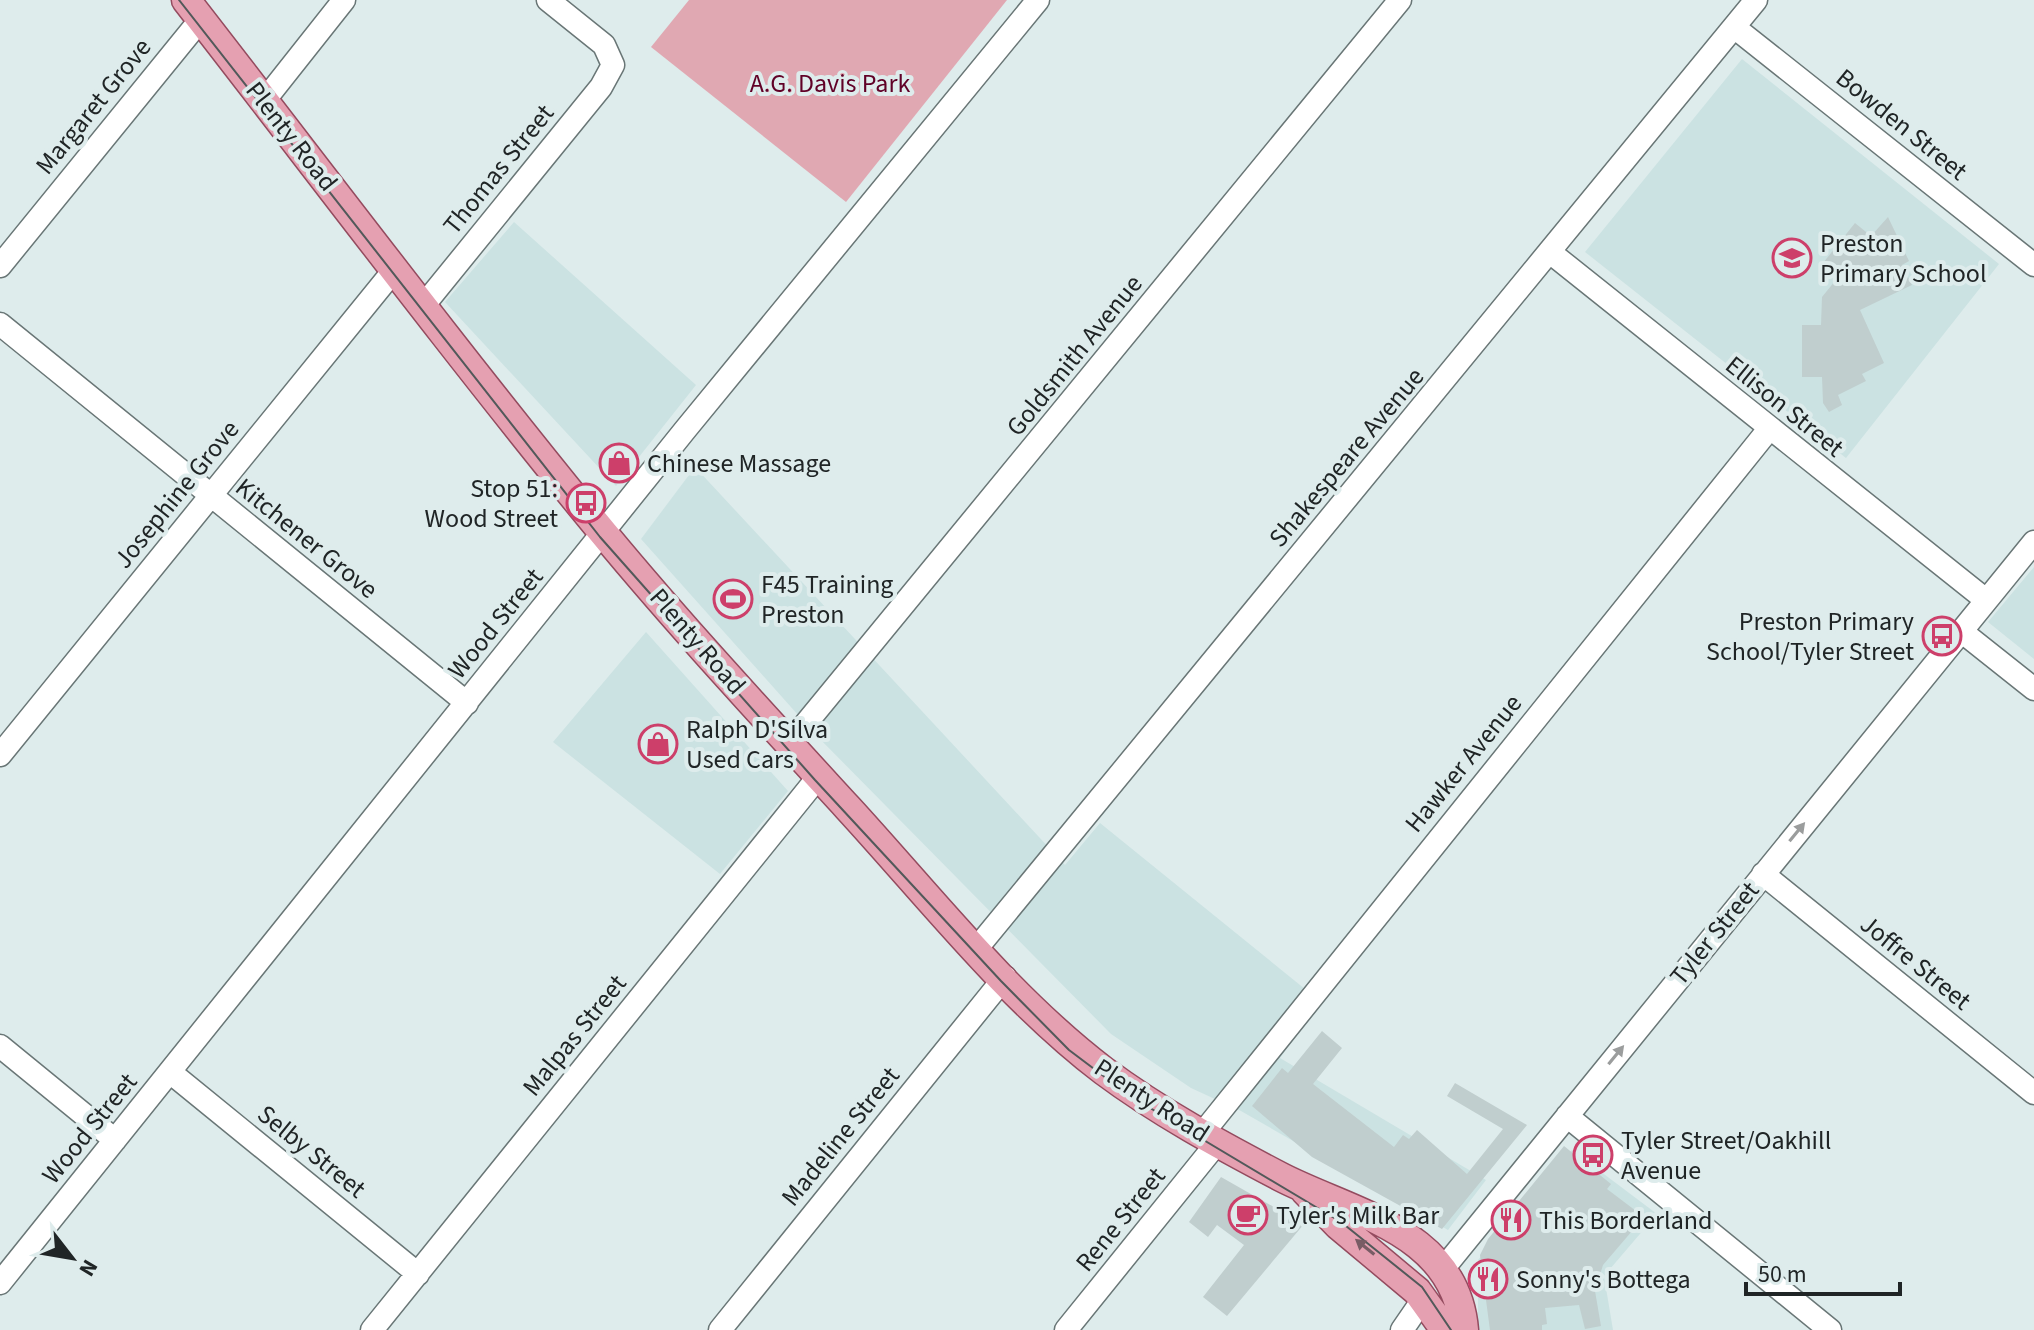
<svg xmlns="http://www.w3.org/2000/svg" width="2034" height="1330" viewBox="0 0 2034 1330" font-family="'Source Sans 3',sans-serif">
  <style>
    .built { fill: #cbe2e2 }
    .green { fill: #e0a8b2 }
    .building { fill: #c0cece }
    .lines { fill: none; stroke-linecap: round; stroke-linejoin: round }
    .minor-casing { stroke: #697676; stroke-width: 25 }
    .major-casing { stroke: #944b5f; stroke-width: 31 }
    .minor { stroke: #fff; stroke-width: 22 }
    .major { stroke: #e5a0b1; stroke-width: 28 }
    .tram { stroke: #52595a; stroke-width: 2 }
    .oneway { fill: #9b9d9d }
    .oneway2 { fill: #795c65 }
    .labels { text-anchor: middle; stroke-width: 8; stroke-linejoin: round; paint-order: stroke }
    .park-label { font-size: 26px; fill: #600127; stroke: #deecec }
    .street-label { font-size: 26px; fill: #202526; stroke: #deecec }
    .poi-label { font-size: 26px; fill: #202526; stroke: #deecec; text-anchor: start }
  </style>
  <rect width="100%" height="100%" fill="#deecec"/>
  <path class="built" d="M1742 59 1999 264 1846 458 1585 252Z
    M514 222 696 385 616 486 445 302Z
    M695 467 1065 865 1100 823 1321 1002 1280 1058 1486 1180 1448 1230 1241 1111 1191 1088 1111 1034 815 734 641 539Z
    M2034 567V659L1988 622Z
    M646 632 788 791 720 874 553 742Z
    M1572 1150 1657 1214 1604 1276 1613 1330H1478V1260Z"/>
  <path class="green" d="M689 0H1007L846 202 651 47Z"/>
  <path class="building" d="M1888 217 1909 261 1902 265 1912 285 1860 310 1884 363 1862 374 1866 381 1838 395 1842 405 1829 412 1823 403 1822 377H1802V325H1821L1822 297 1839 276 1823 263 1855 223 1871 236Z
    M1322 1031 1342 1048 1313 1084 1394 1147 1403 1135 1409 1139 1417 1130 1467 1174 1503 1129 1447 1096 1455 1083 1527 1125 1442 1229 1312 1157 1252 1106 1282 1068 1288 1073Z
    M1564 1146 1611 1184 1607 1189 1644 1217 1603 1265 1595 1291 1601 1326 1585 1329 1579 1305 1545 1308 1547 1324 1542 1325V1330H1490L1480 1255 1488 1239Z
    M1221 1177 1304 1224 1227 1316 1203 1297 1244 1245 1217 1225 1208 1237 1189 1222Z"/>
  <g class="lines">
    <defs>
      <path id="minor" d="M1734 27 2034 265
        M264 101 344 0
        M1551 253 1986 600
        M0 266 201 19
        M423 306 601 87 613 65 604 45 548 0
        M0 324 467 703
        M1961 631 2034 689
        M789 744 1400 0
        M0 755 395 269
        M1763 874 2034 1093
        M977 948 1756 0
        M0 1046 115 1140
        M170 1072 418 1274
        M1567 1116 1830 1330
        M1202 1134 1769 429
        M1443 1269 2034 542
        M0 1283 685 430 1038 0
        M372 1330 819 776
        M720 1330 1005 977
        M1066 1330 1217 1143
        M1402 1330 1424 1298"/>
      <path id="major" d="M186 0C319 171 449 344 586 512 669 614 759 711 848 808 928 895 1009 999 1104 1071 1159 1112 1220 1145 1281 1177 1353 1214 1456 1231 1464 1330
        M1305 1191 1338 1225 1417 1291 1445 1330"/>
    </defs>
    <use href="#minor" class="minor-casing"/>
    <use href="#major" class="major-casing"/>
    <use href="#minor" class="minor"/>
    <use href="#major" class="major"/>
    <path class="tram" d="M179 0 600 537 815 780 1001 981 1069 1050 1130 1096 1341 1222 1422 1287 1451 1330"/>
  </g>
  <defs><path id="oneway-solid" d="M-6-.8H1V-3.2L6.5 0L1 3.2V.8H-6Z" transform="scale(2)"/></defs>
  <g class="oneway">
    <use href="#oneway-solid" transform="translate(1797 832) rotate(-51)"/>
    <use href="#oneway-solid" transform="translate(1616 1055) rotate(-51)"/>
  </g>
  <use class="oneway2" href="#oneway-solid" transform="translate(1365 1247) rotate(-141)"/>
  <defs>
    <symbol id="school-ring" viewBox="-11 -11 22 22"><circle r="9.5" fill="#deecec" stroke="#cd3f6a" stroke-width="1.5"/><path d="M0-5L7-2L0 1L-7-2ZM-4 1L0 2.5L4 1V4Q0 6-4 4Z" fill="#cd3f6a"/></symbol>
    <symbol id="shop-ring" viewBox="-11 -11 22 22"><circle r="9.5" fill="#deecec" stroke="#cd3f6a" stroke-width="1.5"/><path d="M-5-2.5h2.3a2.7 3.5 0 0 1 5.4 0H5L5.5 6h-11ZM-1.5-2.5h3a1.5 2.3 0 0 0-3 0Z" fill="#cd3f6a"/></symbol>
    <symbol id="bus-ring" viewBox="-11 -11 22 22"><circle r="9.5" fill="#deecec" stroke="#cd3f6a" stroke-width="1.5"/><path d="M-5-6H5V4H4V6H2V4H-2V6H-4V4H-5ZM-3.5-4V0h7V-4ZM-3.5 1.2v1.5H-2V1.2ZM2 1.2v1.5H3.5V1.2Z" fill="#cd3f6a"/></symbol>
    <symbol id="stadium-ring" viewBox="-11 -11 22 22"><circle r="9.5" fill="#deecec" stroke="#cd3f6a" stroke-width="1.5"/><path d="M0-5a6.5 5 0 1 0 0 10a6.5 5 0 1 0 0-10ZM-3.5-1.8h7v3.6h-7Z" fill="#cd3f6a"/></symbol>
    <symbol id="cafe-ring" viewBox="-11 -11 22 22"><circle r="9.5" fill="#deecec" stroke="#cd3f6a" stroke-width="1.5"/><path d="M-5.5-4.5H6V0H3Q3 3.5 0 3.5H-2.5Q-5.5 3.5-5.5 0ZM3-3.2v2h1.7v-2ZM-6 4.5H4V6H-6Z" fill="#cd3f6a"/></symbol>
    <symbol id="restaurant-ring" viewBox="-11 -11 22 22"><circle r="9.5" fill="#deecec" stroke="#cd3f6a" stroke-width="1.5"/><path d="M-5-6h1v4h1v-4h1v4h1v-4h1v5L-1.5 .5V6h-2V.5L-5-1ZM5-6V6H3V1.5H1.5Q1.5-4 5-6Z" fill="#cd3f6a"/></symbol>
  </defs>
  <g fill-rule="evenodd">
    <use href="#school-ring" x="1770" y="236" width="44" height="44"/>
    <use href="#shop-ring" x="597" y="441" width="44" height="44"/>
    <use href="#bus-ring" x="564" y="481" width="44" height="44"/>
    <use href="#stadium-ring" x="711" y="577" width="44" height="44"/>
    <use href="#bus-ring" x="1920" y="614" width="44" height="44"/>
    <use href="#shop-ring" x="636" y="722" width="44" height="44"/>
    <use href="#bus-ring" x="1571" y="1133" width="44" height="44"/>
    <use href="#cafe-ring" x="1226" y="1193" width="44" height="44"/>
    <use href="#restaurant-ring" x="1489" y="1198" width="44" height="44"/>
    <use href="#restaurant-ring" x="1466" y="1257" width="44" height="44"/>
  </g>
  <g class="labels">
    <g class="park-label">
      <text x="830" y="92">A.G. Davis Park</text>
    </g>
    <g class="street-label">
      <text transform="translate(93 106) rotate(-51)" y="9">Margaret Grove</text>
      <text transform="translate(1902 124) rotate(39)" y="9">Bowden Street</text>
      <text transform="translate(292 136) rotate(52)" y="9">Plenty Road</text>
      <text transform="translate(498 169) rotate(-51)" y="9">Thomas Street</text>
      <text transform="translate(1074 355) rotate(-51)" y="9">Goldsmith Avenue</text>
      <text transform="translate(1785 406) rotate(39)" y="9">Ellison Street</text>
      <text transform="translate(1346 457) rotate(-50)" y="9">Shakespeare Avenue</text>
      <text transform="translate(176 494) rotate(-51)" y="9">Josephine Grove</text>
      <text transform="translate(307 538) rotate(39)" y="9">Kitchener Grove</text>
      <text transform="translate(495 623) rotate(-51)" y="9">Wood Street</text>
      <text transform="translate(698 641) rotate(49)" y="9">Plenty Road</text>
      <text transform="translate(1463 763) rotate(-51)" y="9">Hawker Avenue</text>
      <text transform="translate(1714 933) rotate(-51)" y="9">Tyler Street</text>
      <text transform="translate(1916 962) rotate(39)" y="9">Joffre Street</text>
      <text transform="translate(574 1035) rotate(-51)" y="9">Malpas Street</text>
      <text transform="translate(1152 1100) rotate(33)" y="9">Plenty Road</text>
      <text transform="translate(89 1128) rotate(-51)" y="9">Wood Street</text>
      <text transform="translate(840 1136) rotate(-51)" y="9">Madeline Street</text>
      <text transform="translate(312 1151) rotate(39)" y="9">Selby Street</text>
      <text transform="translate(1120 1219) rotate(-51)" y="9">Rene Street</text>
    </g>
    <g class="poi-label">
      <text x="1820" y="252">Preston<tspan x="1820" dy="30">Primary School</tspan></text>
      <text x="647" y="472">Chinese Massage</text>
      <text x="558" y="497" text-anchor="end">Stop 51:<tspan x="558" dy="30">Wood Street</tspan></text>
      <text x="761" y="593">F45 Training<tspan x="761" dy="30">Preston</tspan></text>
      <text x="1914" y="630" text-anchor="end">Preston Primary<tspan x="1914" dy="30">School/Tyler Street</tspan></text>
      <text x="686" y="738">Ralph D'Silva<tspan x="686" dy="30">Used Cars</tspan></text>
      <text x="1621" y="1149">Tyler Street/Oakhill<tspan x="1621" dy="30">Avenue</tspan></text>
      <text x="1276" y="1224">Tyler's Milk Bar</text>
      <text x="1539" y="1229">This Borderland</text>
      <text x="1516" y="1288">Sonny's Bottega</text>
    </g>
  </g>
  <g transform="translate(72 1258) rotate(121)" stroke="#deecec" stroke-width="6" paint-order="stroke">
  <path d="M0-6L14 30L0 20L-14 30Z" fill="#202526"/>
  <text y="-12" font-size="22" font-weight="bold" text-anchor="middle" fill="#202526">N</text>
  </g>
  <path d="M1746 1282v12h154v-12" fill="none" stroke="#202526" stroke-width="4"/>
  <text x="1758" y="1282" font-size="24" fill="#202526" stroke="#deecec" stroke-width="6" paint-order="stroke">50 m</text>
</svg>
